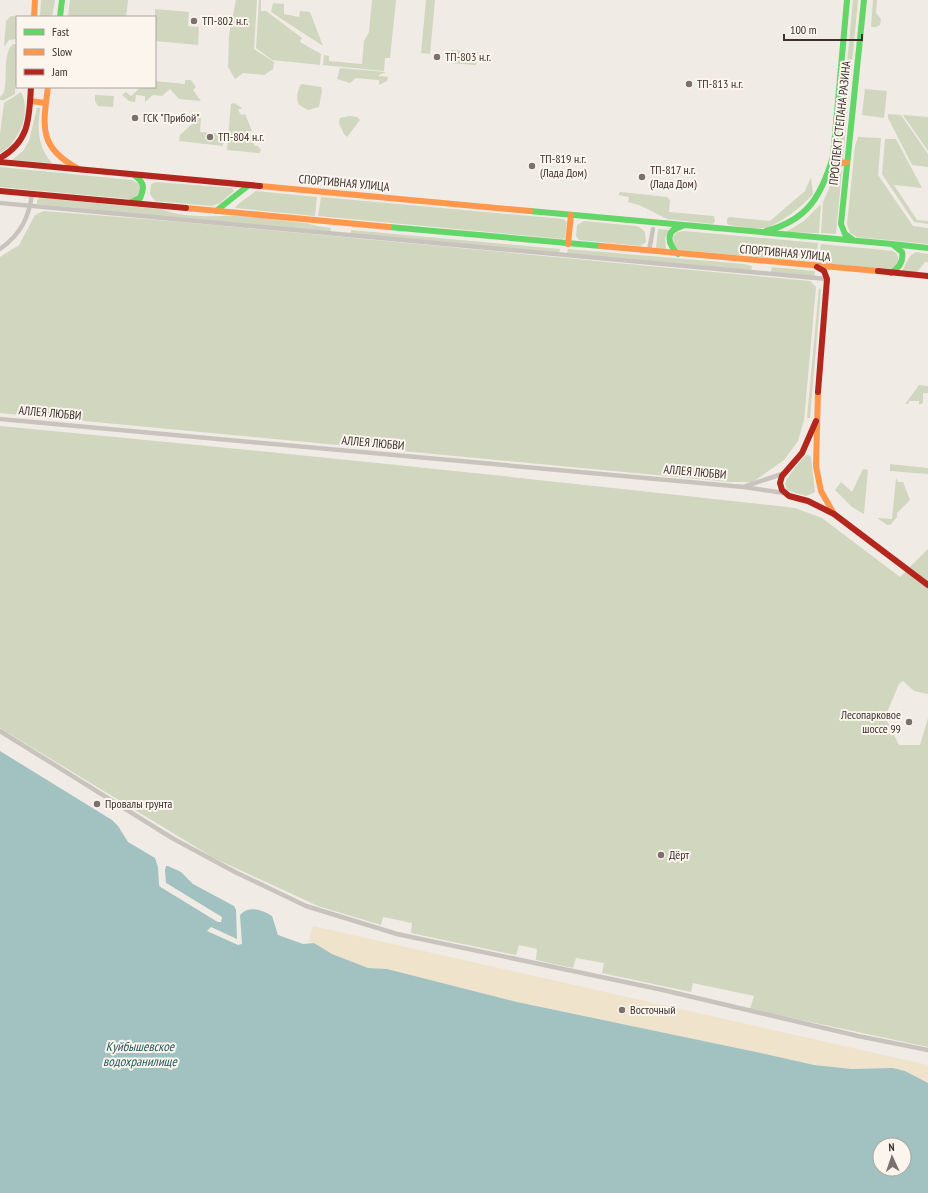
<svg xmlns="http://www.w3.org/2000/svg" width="928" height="1193" viewBox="0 0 928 1193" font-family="'PT Sans Narrow',sans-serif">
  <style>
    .green { fill: #d1d6bf }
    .sand { fill: #efe3cc }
    .water { fill: #a1c2c1; fill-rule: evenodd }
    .pier { fill: #f0ebe5 }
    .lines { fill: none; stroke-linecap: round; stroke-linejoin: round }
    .street { stroke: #c9c3be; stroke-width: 4.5 }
    .fast { stroke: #63d668; stroke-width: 6 }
    .slow { stroke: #ff974d; stroke-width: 6 }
    .jam { stroke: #b3261e; stroke-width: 6 }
    .poi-dot { fill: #7a716c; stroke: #fbf5ee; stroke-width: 1.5 }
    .labels { text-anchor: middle; stroke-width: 4; stroke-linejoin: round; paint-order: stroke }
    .poi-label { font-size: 12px; fill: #3b302b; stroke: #fbf5ee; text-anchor: start }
    .street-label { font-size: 12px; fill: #3b302b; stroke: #fbf5ee }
    .water-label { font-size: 13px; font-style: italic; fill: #1f5a5e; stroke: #fbf5ee }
  </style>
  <rect width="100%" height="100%" fill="#f0ebe5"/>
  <path class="green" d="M41 0H55L52 17H40Z
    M70 0H128L126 17H68Z
    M236 0H257L254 49 274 62 273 69 264 75 243 73 235 79 228 67 229 35Z
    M259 0H261V11H266L302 38 300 42 321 54 320 65 272 60 256 48Z
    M372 0H396L390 58H385L384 71 323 65 324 55 329 56V61L362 64 364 41 369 32Z
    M426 0H435L430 54 421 53Z
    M853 0H858L851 74H846Z
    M873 0H877L876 13 881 19 880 25 876 27H871Z
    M273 3 284 4V14L299 17 300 11 310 12 323 46 271 12Z
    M155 9 189 12 188 26 199 27 198 45 155 41Z
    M11 16 22 17H17V39L9 40 4 47 6 21Z
    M13 44H17V85H15V94L4 100H0C0 95 2 96 4 92 8 79 2 53 13 44Z
    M451 50 478 52 476 65 450 63Z
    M340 68 386 72 379 75V78L380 76 388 77 387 81 379 85V80L356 78 350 83 337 79Z
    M846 78 850 79 843 160 838 161Z
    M185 80H191L196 87 193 90 201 101 179 99 170 89 162 96 153 95 145 102V96L136 95 135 102 129 101 122 95 126 92 131 96 141 87H155V81L185 84Z
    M301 84 321 87 322 91 319 107 308 110 299 105C296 98 297 91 301 84Z
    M865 89 887 91 884 118 862 115Z
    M21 92C32 111 19 144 0 153V134L4 103Z
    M95 95 114 96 113 107 98 106 95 101Z
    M234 103 242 108 238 110 241 115 245 114 252 131 249 132 255 146H258L261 150 259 153 227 150 231 104Z
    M37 108H40V110C37 129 38 148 52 163L12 160 23 151 29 141Z
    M888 114 901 115 928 154V167L912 165 888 118Z
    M903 115 928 117V151Z
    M201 116 200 132 224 134 223 146 179 141 180 135Z
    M349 116 357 117 360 120 347 137 344 134 339 123 340 118Z
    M858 137 881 138 878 175 913 226 928 228V244L857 237 850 233 847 224 855 146Z
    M885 139H896L922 188 894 185 917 220 928 221V224L914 222 882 174Z
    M0 167 132 180 139 184 141 190 138 196 129 199 0 187Z
    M838 168 842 170 836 234 821 233 823 202Z
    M811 177 813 194C803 206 779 225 764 228 753 230 740 226 729 225L727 223V219L729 217 770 221 805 191Z
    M156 182 232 188 234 191 220 203 212 206 155 201 150 194 151 184Z
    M256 191 317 197 315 216 235 208 237 205Z
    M620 192 667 197 670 200 669 212 714 216 715 221 713 224 667 219 639 205 628 202 629 197 618 195Z
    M321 197 563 219 567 222 565 238 562 239 318 216Z
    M40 198 160 209C184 218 209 216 234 216 258 216 282 221 306 223L317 226 331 228 330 233 37 204V200Z
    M821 204 819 233 786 232 804 221Z
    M44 211 181 222 810 281 816 287 804 420 798 441 784 460 753 482H730L0 413V257L19 245 35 215Z
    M584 221 636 226 641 228 645 232 646 242 640 246 579 240 576 236 577 225Z
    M658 229 669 230 665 238 666 249 656 248Z
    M351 230 560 249 559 253 351 234Z
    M685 231 818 243 816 262 679 250 674 245 673 237 677 232Z
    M821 244 893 251 897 254 899 262 895 268 890 269 818 263Z
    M568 249 744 264 752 266 751 271 567 254Z
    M916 252 928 254V262H925L917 272 902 271 910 256Z
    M772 267 815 271 814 277 771 273Z
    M819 288 821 290 810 418H807Z
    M919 385 928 386V393H923V403L919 405V401H909L908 404H905Z
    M0 426C265 451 530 478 795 508L822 518 900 577 928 549V694L914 691 903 681 899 684 885 717 899 745H920L928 718V1047L750 1009 754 996 693 983 691 992 602 973 604 963 576 958 573 968 536 960 537 949 519 945 516 955 501 952 411 933 412 923 383 917 381 925 318 906 214 858 0 728Z
    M808 455 811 457 815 492 806 496 787 490 785 484C787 476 799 463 805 456Z
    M890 464 928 468V474L890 471Z
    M863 469 868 470 864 514 852 507 835 490 841 482 852 492Z
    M896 478 898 482H903L910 500 897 513V517L890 525H887L877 518 892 519Z"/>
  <path class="sand" d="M313 926 928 1065V1083L905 1071 893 1068 852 1069 814 1065 756 1052 517 1002 387 969 368 968 332 954 311 942 308 943Z"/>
  <path class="water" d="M0 751 112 820 118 826 128 842 155 858 158 867 159 885 161 887 218 922 222 918 166 883 165 870 166 866H168L181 872 193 884 234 906 236 910 237 939 211 927 207 931 238 945 242 944 240 915C249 905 262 910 272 916L278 935 303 944 314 943 332 954 368 968 387 969 517 1002 756 1052 814 1065 852 1069 893 1068 905 1071 928 1083V1193H0ZM880 1145H904V1169H880Z"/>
  <path class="pier" d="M166 883 222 917 221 922H218L159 886 161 885 219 920 220 919 167 887 164 884Z"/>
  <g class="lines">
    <path class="street" d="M0 203 827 279
      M0 249C20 235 29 218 32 194
      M649 251 653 229
      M0 419 744 487 784 493
      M746 486 782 474
      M0 731 172 838 235 872 306 906 397 934 663 990 858 1036 928 1050"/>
    <path class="fast" d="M60 17 62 0
      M131 202 140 198C145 187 144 182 134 175
      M216 211 249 185
      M530 211 892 244 902 252C904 262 899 268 891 273
      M389 227 601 246
      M766 231C808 220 821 196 833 157L847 0
      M853 240 845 234 841 224 864 0
      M892 244 928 248
      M678 254C668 244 664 231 682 226"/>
    <path class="slow" d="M34 17 35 0
      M48 87C43 126 38 147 77 168
      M30 101 46 103
      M833 157 838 164 847 162
      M260 186 530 211
      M186 208 389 227
      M568 244 571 215
      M601 246 878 271
      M818 392 816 466 821 491 834 514"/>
    <path class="jam" d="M0 158C30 141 29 118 31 87
      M0 162 260 186
      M0 191 186 208
      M817 267 824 271 827 279 818 392
      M878 271 928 276
      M816 421 802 453 782 476 780 483 782 490 789 496 808 501 834 514 928 585"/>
  </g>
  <g class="poi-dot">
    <circle cx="194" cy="21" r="4"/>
    <circle cx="437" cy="57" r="4"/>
    <circle cx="689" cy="84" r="4"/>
    <circle cx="135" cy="118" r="4"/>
    <circle cx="210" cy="137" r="4"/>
    <circle cx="532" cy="166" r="4"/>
    <circle cx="642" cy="177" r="4"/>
    <circle cx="909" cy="722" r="4"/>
    <circle cx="97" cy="804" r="4"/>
    <circle cx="661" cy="855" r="4"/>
    <circle cx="622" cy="1010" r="4"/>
  </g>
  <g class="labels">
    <g class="poi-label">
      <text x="202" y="25">ТП-802 н.г.</text>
      <text x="445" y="61">ТП-803 н.г.</text>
      <text x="697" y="88">ТП-813 н.г.</text>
      <text x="143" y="122">ГСК "Прибой"</text>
      <text x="218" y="141">ТП-804 н.г.</text>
      <text x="540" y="163">ТП-819 н.г.<tspan x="540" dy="14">(Лада Дом)</tspan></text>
      <text x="650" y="174">ТП-817 н.г.<tspan x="650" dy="14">(Лада Дом)</tspan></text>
      <text x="901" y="719" text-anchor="end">Лесопарковое<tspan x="901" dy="14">шоссе 99</tspan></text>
      <text x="105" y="808">Провалы грунта</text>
      <text x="669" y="859">Дёрт</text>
      <text x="630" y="1014">Восточный</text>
    </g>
    <g class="street-label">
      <text transform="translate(840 123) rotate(-84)" y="4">ПРОСПЕКТ СТЕПАНА РАЗИНА</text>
      <text transform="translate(344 183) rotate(5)" y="4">СПОРТИВНАЯ УЛИЦА</text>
      <text transform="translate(785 253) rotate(5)" y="4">СПОРТИВНАЯ УЛИЦА</text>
      <text transform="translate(50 413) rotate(5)" y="4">АЛЛЕЯ ЛЮБВИ</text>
      <text transform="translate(373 443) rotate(5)" y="4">АЛЛЕЯ ЛЮБВИ</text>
      <text transform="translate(695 472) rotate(5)" y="4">АЛЛЕЯ ЛЮБВИ</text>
    </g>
    <g class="water-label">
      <text x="140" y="1051">Куйбышевское<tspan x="140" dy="15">водохранилище</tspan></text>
    </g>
  </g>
  <rect x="16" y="16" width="140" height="72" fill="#fbf5ee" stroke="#aea6a0"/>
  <rect x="24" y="29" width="20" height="6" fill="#63d668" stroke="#aea6a0"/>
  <text x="52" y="36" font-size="12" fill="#3b302b">Fast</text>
  <rect x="24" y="49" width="20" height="6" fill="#ff974d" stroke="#aea6a0"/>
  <text x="52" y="56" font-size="12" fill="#3b302b">Slow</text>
  <rect x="24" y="69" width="20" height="6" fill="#b3261e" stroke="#aea6a0"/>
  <text x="52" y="76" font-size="12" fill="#3b302b">Jam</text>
  <g transform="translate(892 1157) rotate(357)"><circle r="19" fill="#fbf5ee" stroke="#aea6a0"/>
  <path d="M0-3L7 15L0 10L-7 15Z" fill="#7a716c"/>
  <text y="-6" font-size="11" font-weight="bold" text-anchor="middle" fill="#3b302b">N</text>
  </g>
  <path d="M784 34v6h78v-6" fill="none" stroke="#3b302b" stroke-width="2"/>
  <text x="790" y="34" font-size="12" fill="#3b302b" stroke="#fbf5ee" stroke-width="3" paint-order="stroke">100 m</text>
</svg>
